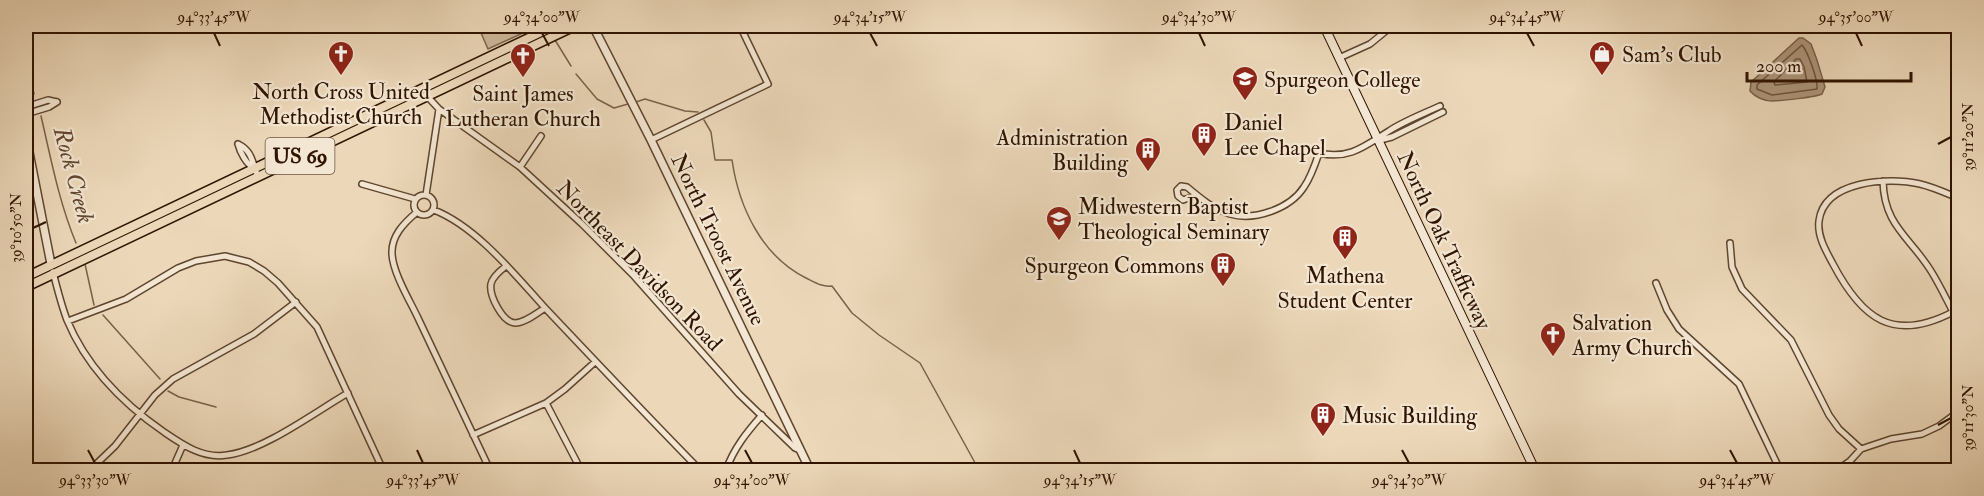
<svg xmlns="http://www.w3.org/2000/svg" width="1984" height="496" viewBox="0 0 1984 496" font-family="'IM FELL Double Pica',serif">
  <style>
    .green { fill: #ccb79a; stroke: #7e664d; stroke-width: 1.5 }
    .water { fill: #ac957a; stroke: #7a6149; stroke-width: 1.5 }
    .lines { fill: none; stroke-linecap: round; stroke-linejoin: round }
    .shore { stroke: #6e543d; stroke-width: 1.5 }
    .stream { stroke: #7a6149; stroke-width: 1.5 }
    .minor-casing { stroke: #5f452e; stroke-width: 8 }
    .tertiary-casing { stroke: #5f452e; stroke-width: 10 }
    .secondary-casing { stroke: #301400; stroke-width: 10 }
    .primary-casing { stroke: #301400; stroke-width: 11 }
    .minor { stroke: #f3e6d2; stroke-width: 5 }
    .tertiary { stroke: #f3e6d2; stroke-width: 7 }
    .secondary { stroke: #f3e6d2; stroke-width: 8 }
    .primary { stroke: #ecd8b9; stroke-width: 8 }
    .ticks { fill: none; stroke: #301400; stroke-width: 2 }
    .labels { text-anchor: middle; stroke-width: 4.5; stroke-linejoin: round; paint-order: stroke }
    .shield { fill: #f3e6d2; stroke: #6a533f; stroke-width: 1.5 }
    .shield-label { font-size: 21px; font-weight: bold; fill: #301400 }
    .poi-label { font-size: 22px; fill: #301400; stroke: #f3e6d2; text-anchor: start }
    .street-label { font-size: 22px; fill: #301400; stroke: #f3e6d2 }
    .water-label { font-size: 24px; font-style: italic; fill: #624831; stroke: #f3e6d2 }
    .neatline { fill: none; stroke: #301400; stroke-width: 2 }
    .ticks-label { font-size: 15px; text-anchor: middle; fill: #301400 }
  </style>
  <rect width="100%" height="100%" fill="#ecd8b9"/>
  <filter id="stains"><feTurbulence type="fractalNoise" baseFrequency=".00333" numOctaves="4"/><feColorMatrix values="0 0 0 0 .2 0 0 0 0 .09 0 0 0 0 .02 0 0 0 .5 -.17"/></filter>
  <radialGradient id="worn" r=".72"><stop offset=".6" stop-color="#630" stop-opacity="0"/><stop offset="1" stop-color="#630" stop-opacity=".3"/></radialGradient>
  <path class="green" d="M478 26H538L488 49Z"/>
  <path class="water" d="M1799 38H1803L1811 44 1817 60 1825 87 1822 94C1816 97 1781 101 1772 101 1764 101 1755 97 1750 91L1751 82Z"/>
  <g class="lines">
    <path class="shore" d="M1802 45C1808 52 1818 80 1817 89L1772 95 1757 89V85Z
      M1796 59H1800L1804 67 1807 82 1775 85 1774 82Z"/>
    <path class="stream" d="M555 40 571 66
      M26 58 34 94
      M576 74 597 99 614 108 628 104
      M636 102 645 99 685 111 698 112
      M41 116C51 159 59 202 76 243
      M704 120 711 132 715 160H732C739 208 762 256 806 278 816 283 822 287 832 286L852 313 879 335 920 363 979 470
      M85 264 94 305
      M103 315 160 379
      M168 391 179 397 216 407"/>
    <defs>
      <path id="minor" d="M1339 58 1370 44 1392 26
        M426 95 439 109 520 167 582 224 634 276 739 394 795 448 800 450
        M26 107 48 100 57 102
        M26 114 49 107 57 102
        M651 140 768 84 740 26
        M1380 140 1392 137 1443 112
        M238 144C253 151 252 164 258 176
        M238 144C240 152 246 164 254 168
        M520 167 541 136
        M1883 181C1884 226 1910 237 1931 271 1941 287 1949 305 1958 321
        M362 184 415 199
        M414 205a10 10 0 1 1 20 0a10 10 0 1 1-20 0Z
        M426 195 439 109
        M1195 196 1183 200 1178 196 1177 190 1181 186 1187 187C1200 198 1213 209 1230 214 1254 221 1290 209 1304 187 1311 177 1315 165 1319 153 1349 160 1365 146 1389 131 1404 121 1423 114 1440 106
        M434 210C477 227 515 275 546 309 597 363 648 417 700 470
        M417 212C404 223 391 236 392 254 393 273 410 301 418 318 442 369 466 420 490 470
        M1730 243 1732 267 1742 289 1791 340 1829 415 1839 429 1861 449
        M506 266C501 270 492 277 491 284 489 295 502 322 515 323 525 323 537 313 545 308
        M53 272C57 288 61 304 67 320 87 368 122 403 164 432 183 445 203 459 227 455 263 451 315 412 348 393
        M1656 283 1667 310 1679 329 1739 384 1780 470
        M1953 312C1893 343 1862 319 1833 264 1826 251 1817 236 1819 221 1824 180 1889 177 1920 184 1933 187 1946 193 1958 198
        M68 321 126 299 178 268 196 261 225 256 249 262 264 271 278 283 317 327 383 470
        M546 403 581 470
        M473 435 546 403 565 389 595 362
        M90 470 115 446 155 395 173 379 254 334 296 302
        M172 470 183 445
        M726 470C734 448 747 432 762 415
        M1837 470 1850 461 1861 449 1891 439 1922 434 1939 426 1958 412"/>
      <path id="tertiary" d="M593 26 651 140 810 470
        M26 137 51 264"/>
      <path id="secondary" d="M1324 26 1535 470"/>
      <path id="primary" d="M26 277 554 26
        M26 287 575 26"/>
    </defs>
    <use href="#minor" class="minor-casing"/>
    <use href="#tertiary" class="tertiary-casing"/>
    <use href="#secondary" class="secondary-casing"/>
    <use href="#primary" class="primary-casing"/>
    <use href="#minor" class="minor"/>
    <use href="#tertiary" class="tertiary"/>
    <use href="#secondary" class="secondary"/>
    <use href="#primary" class="primary"/>
  </g>
  <path class="ticks" d="M214 33 220 46M542 33 549 46M870 33 877 46M1199 33 1205 46M1527 33 1534 46M1856 33 1862 46M1938 144 1951 137M33 228 46 222M1938 425 1951 418M88 450 95 463M417 450 423 463M745 450 752 463M1074 450 1080 463M1402 450 1409 463M1730 450 1737 463"/>
  <defs>
    <symbol id="church-pin" viewBox="-11 -11 22 30"><path d="M0 17L-7.5 6A9.5 9.5 0 1 1 7.5 6Z" fill="#8f2418" stroke="#f3e6d2"/><path d="M-1.2-6h2.4v3.5h3.3v2.4h-3.3V6h-2.4V-.1h-3.3v-2.4h3.3Z" fill="#fff"/></symbol>
    <symbol id="shop-pin" viewBox="-11 -11 22 30"><path d="M0 17L-7.5 6A9.5 9.5 0 1 1 7.5 6Z" fill="#8f2418" stroke="#f3e6d2"/><path d="M-5-2.5h2.3a2.7 3.5 0 0 1 5.4 0H5L5.5 6h-11ZM-1.5-2.5h3a1.5 2.3 0 0 0-3 0Z" fill="#fff"/></symbol>
    <symbol id="university-pin" viewBox="-11 -11 22 30"><path d="M0 17L-7.5 6A9.5 9.5 0 1 1 7.5 6Z" fill="#8f2418" stroke="#f3e6d2"/><path d="M0-5L7-2L0 1L-7-2ZM-4 1L0 2.5L4 1V4Q0 6-4 4Z" fill="#fff"/></symbol>
    <symbol id="building-pin" viewBox="-11 -11 22 30"><path d="M0 17L-7.5 6A9.5 9.5 0 1 1 7.5 6Z" fill="#8f2418" stroke="#f3e6d2"/><path d="M-4-6H4V6H1V3H-1V6H-4ZM-2.5-4.3h1.7v1.8h-1.7ZM.8-4.3h1.7v1.8H.8ZM-2.5-1h1.7V.8h-1.7ZM.8-1h1.7V.8H.8Z" fill="#fff"/></symbol>
  </defs>
  <g fill-rule="evenodd">
    <use href="#church-pin" x="326" y="39" width="30" height="40"/>
    <use href="#shop-pin" x="1587" y="39" width="30" height="40"/>
    <use href="#church-pin" x="508" y="41" width="30" height="40"/>
    <use href="#university-pin" x="1230" y="64" width="30" height="40"/>
    <use href="#building-pin" x="1189" y="120" width="30" height="40"/>
    <use href="#building-pin" x="1133" y="135" width="30" height="40"/>
    <use href="#university-pin" x="1044" y="204" width="30" height="40"/>
    <use href="#building-pin" x="1330" y="223" width="30" height="40"/>
    <use href="#building-pin" x="1208" y="250" width="30" height="40"/>
    <use href="#church-pin" x="1538" y="320" width="30" height="40"/>
    <use href="#building-pin" x="1308" y="400" width="30" height="40"/>
  </g>
  <g class="labels">
    <rect class="shield" x="265.5" y="138" width="69" height="36" rx="4.5"/>
    <g class="shield-label">
      <text x="300" y="163">US 69</text>
    </g>
    <g class="poi-label">
      <text x="1622" y="62">Sam's Club</text>
      <text x="1264" y="87">Spurgeon College</text>
      <text x="341" y="99" text-anchor="middle">North Cross United<tspan x="341" dy="25">Methodist Church</tspan></text>
      <text x="523" y="101" text-anchor="middle">Saint James<tspan x="523" dy="25">Lutheran Church</tspan></text>
      <text x="1224" y="130">Daniel<tspan x="1224" dy="25">Lee Chapel</tspan></text>
      <text x="1128" y="145" text-anchor="end">Administration<tspan x="1128" dy="25">Building</tspan></text>
      <text x="1078" y="214">Midwestern Baptist<tspan x="1078" dy="25">Theological Seminary</tspan></text>
      <text x="1204" y="273" text-anchor="end">Spurgeon Commons</text>
      <text x="1345" y="283" text-anchor="middle">Mathena<tspan x="1345" dy="25">Student Center</tspan></text>
      <text x="1572" y="330">Salvation<tspan x="1572" dy="25">Army Church</tspan></text>
      <text x="1342" y="423">Music Building</text>
    </g>
    <g class="street-label">
      <text transform="translate(719 239) rotate(64)" y="8">North Troost Avenue</text>
      <text transform="translate(1445 240) rotate(65)" y="8">North Oak Trafficway</text>
      <text transform="translate(640 265) rotate(46)" y="8">Northeast Davidson Road</text>
    </g>
    <g class="water-label">
      <text transform="translate(74 175) rotate(75)" y="8">Rock Creek</text>
    </g>
  </g>
  <rect width="1984" height="496" fill="none" stroke="#ecd8b9" stroke-width="66"/>
  <path d="M1747 72v9h164v-9" fill="none" stroke="#301400" stroke-width="3"/>
  <text x="1756" y="72" font-size="18" fill="#301400" stroke="#f3e6d2" stroke-width="4.5" paint-order="stroke">200 m</text>
  <rect x="33" y="33" width="1918" height="430" class="neatline"/>
  <g class="ticks-label">
    <text x="214" y="22">94°33'45"W</text>
    <text x="542" y="22">94°34'00"W</text>
    <text x="870" y="22">94°34'15"W</text>
    <text x="1199" y="22">94°34'30"W</text>
    <text x="1527" y="22">94°34'45"W</text>
    <text x="1856" y="22">94°35'00"W</text>
    <text transform="translate(1968 137) rotate(-90)" y="5">39°11'20"N</text>
    <text transform="translate(16 228) rotate(-90)" y="5">39°10'50"N</text>
    <text transform="translate(1968 418) rotate(-90)" y="5">39°11'30"N</text>
    <text x="95" y="485">94°33'30"W</text>
    <text x="423" y="485">94°33'45"W</text>
    <text x="752" y="485">94°34'00"W</text>
    <text x="1080" y="485">94°34'15"W</text>
    <text x="1409" y="485">94°34'30"W</text>
    <text x="1737" y="485">94°34'45"W</text>
  </g>
  <rect width="100%" height="100%" filter="url(#stains)"/>
  <rect width="100%" height="100%" fill="url(#worn)"/>
</svg>
